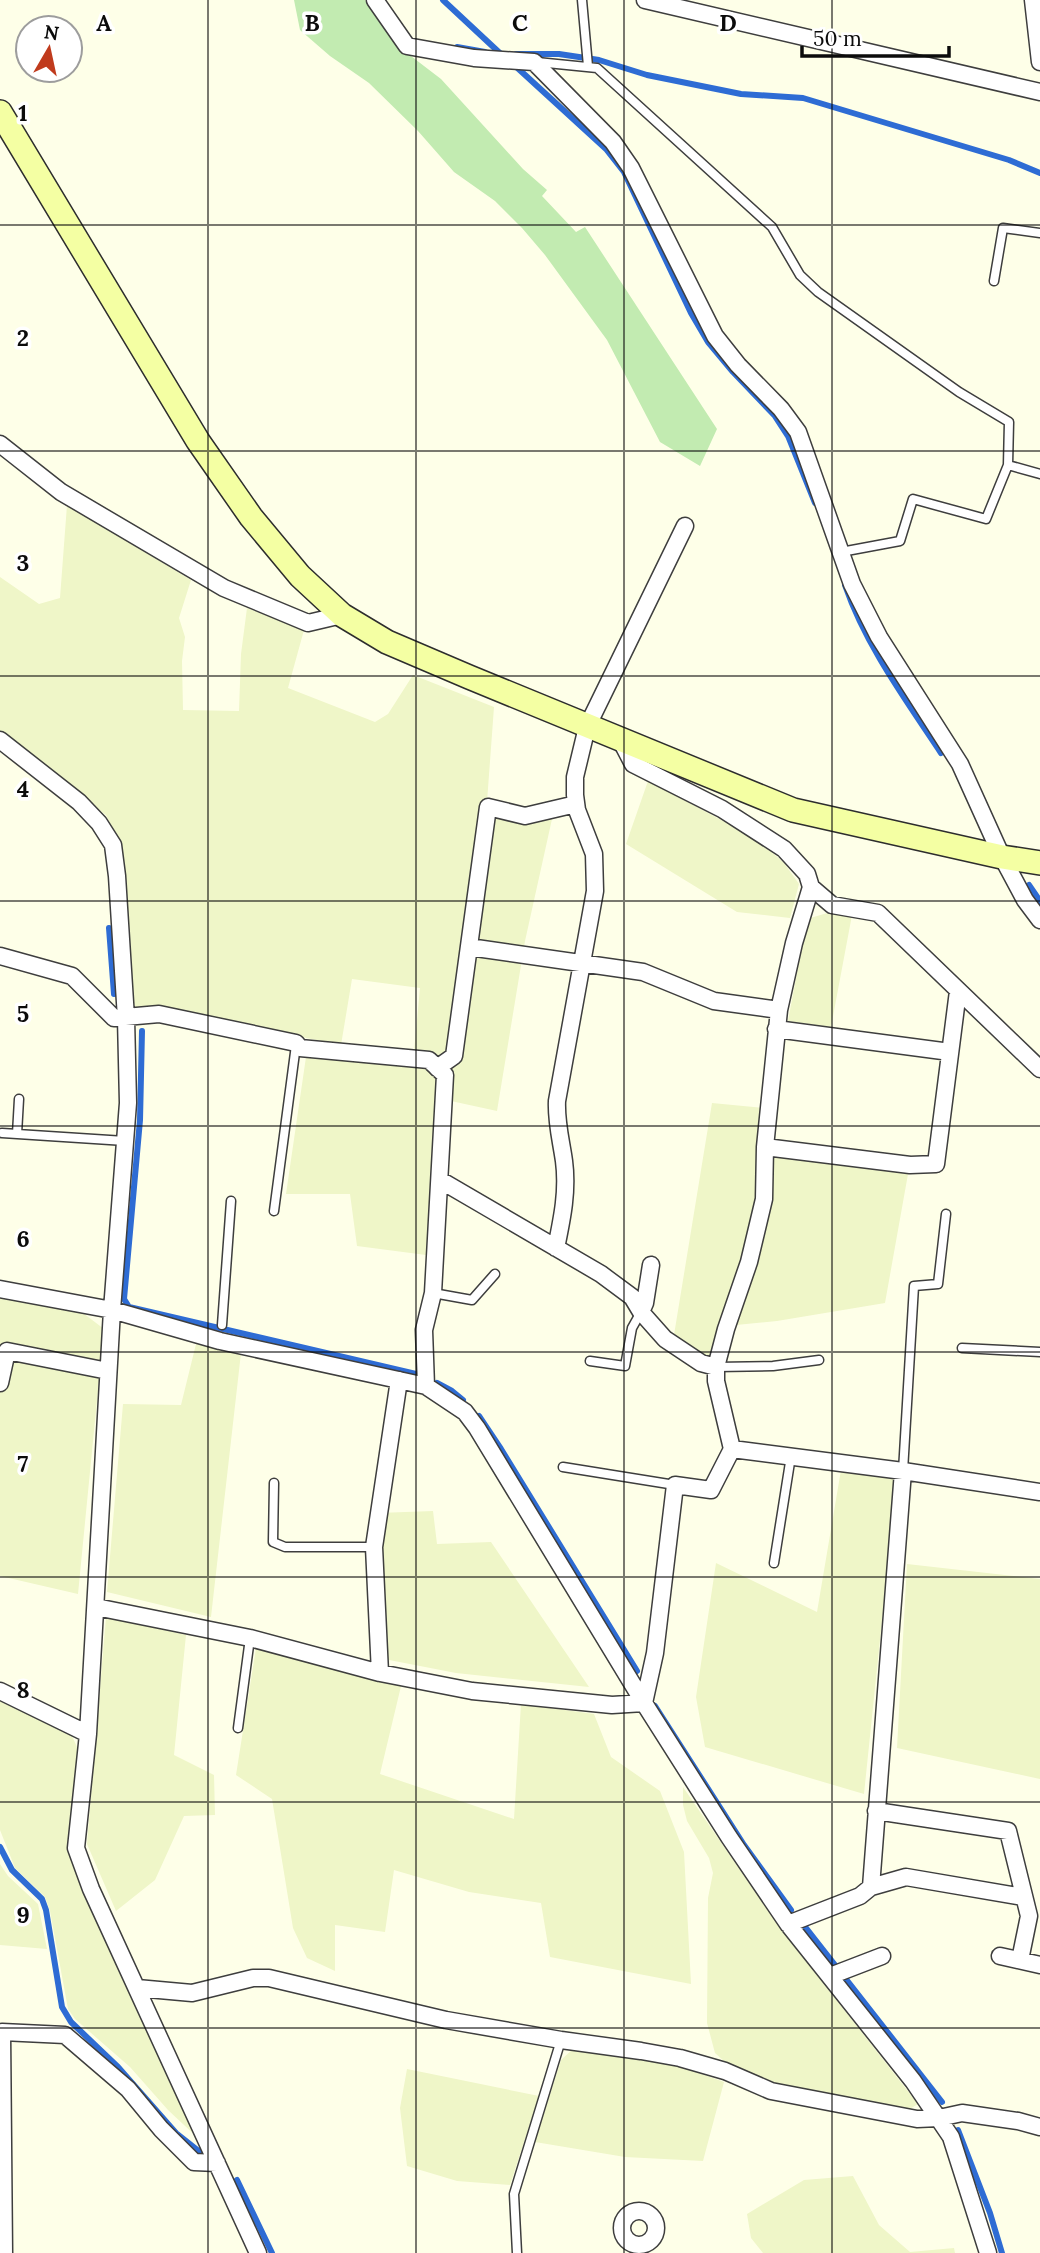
<svg xmlns="http://www.w3.org/2000/svg" width="1040" height="2253" viewBox="0 0 1040 2253" font-family="Lora,serif">
  <style>
    .farmland { fill: #eff6c8 }
    .green { fill: #c2ebb1 }
    .lines { fill: none; stroke-linecap: round; stroke-linejoin: round }
    .stream { stroke: #2e6cd4; stroke-width: 6 }
    .lane-casing { stroke: #3e3e3e; stroke-width: 11 }
    .street-casing { stroke: #3e3e3e; stroke-width: 19 }
    .secondary-casing { stroke: #2d2d2d; stroke-width: 26 }
    .lane { stroke: #fff; stroke-width: 8 }
    .street { stroke: #fff; stroke-width: 16 }
    .secondary { stroke: #f4ffa3; stroke-width: 23 }
    .grid { fill: none; stroke: #0b0b0b; stroke-width: 2; stroke-opacity: 0.55 }
    .grid-label { font-size: 23px; text-anchor: middle; font-weight: bold; fill: #0b0b0b; stroke: #fff; stroke-width: 7; stroke-linejoin: round; paint-order: stroke }
  </style>
  <rect width="100%" height="100%" fill="#feffe8"/>
  <path class="farmland" d="M67 505 191 580 179 618 185 637 182 661 183 710 239 711 241 654 247 608 304 630 288 688 375 722 388 714 413 675 494 707 487 802 552 819 525 941 497 1111 451 1101 454 1073 431 1055 414 1052 420 988 352 979 341 1045 160 1008 139 1012 130 1006 119 841 106 815 0 733V577L39 604 60 598Z
    M648 781 757 839 784 863 799 884 790 918 737 912 626 844Z
    M834 911 852 915 831 1027 788 1021 807 919Z
    M306 1057 427 1067 438 1078 430 1246 426 1255 357 1246 350 1194H286Z
    M712 1103 764 1108 756 1198 741 1264 720 1319 712 1354 707 1358 674 1335Z
    M774 1151 908 1174 885 1303 777 1321 736 1325 763 1237Z
    M0 1296 83 1313 104 1329 78 1594 0 1576Z
    M196 1344 241 1353 211 1617 107 1592 123 1404 181 1405Z
    M841 1470 893 1479 896 1485 864 1794 705 1747 696 1697 716 1563 817 1612Z
    M433 1511 437 1544 491 1542 589 1687 456 1673 384 1659 378 1513Z
    M907 1564 1040 1579V1779L897 1748Z
    M106 1617 186 1635 174 1755 214 1775 215 1815 184 1816 155 1880 116 1911 87 1844Z
    M256 1648 402 1682 380 1774 514 1819 521 1704 594 1714 611 1757 660 1791 684 1852 691 1984 550 1957 541 1903 469 1892 394 1870 385 1932 335 1925V1971L307 1958 293 1928 272 1799 236 1775Z
    M0 1701 72 1736 77 1747 78 1755 70 1854 200 2140 168 2110 130 2067 75 2019 68 2009 50 1911 45 1897 15 1868 0 1830Z
    M683 1787 779 1927 918 2104 908 2110 778 2084 725 2062 715 2053 707 2023 708 1898 713 1873 709 1858 687 1821 683 1805Z
    M0 1864 8 1876 38 1904 47 1949 0 1945Z
    M573 2049 676 2065 724 2082 703 2161 625 2157 535 2142 561 2060Z
    M407 2069 539 2096 510 2185 457 2181 407 2166 400 2108Z
    M853 2176 879 2225 910 2252 954 2248 955 2253H763L751 2238 747 2214 804 2180Z"/>
  <path class="green" d="M294 0H365L407 53 441 79 523 169 547 190 542 196 576 232 585 227 717 429 700 466 660 442 607 340 545 255 522 228 495 201 454 172 418 131 369 83 330 56 300 30Z"/>
  <g class="lines">
    <path class="stream" d="M443 0 503 56
      M457 47 485 52
      M516 54H559L599 60 647 75 741 94 803 98 1009 160 1040 173
      M512 63 606 149 624 172 691 313 708 342 733 372 775 416 788 436 815 503
      M845 585C866 646 906 700 941 753
      M1029 885 1040 901
      M109 928 114 994
      M142 1031 140 1120 124 1299 129 1307 416 1374
      M437 1383 452 1391 463 1400
      M479 1416 501 1449 637 1671
      M655 1706 744 1845 791 1910
      M0 1847 12 1870 42 1899 46 1910 62 2007 71 2022 118 2067 176 2133 205 2156
      M806 1928 942 2102
      M958 2130 990 2213 1002 2253
      M237 2180 272 2253"/>
    <defs>
      <path id="lane" d="M582 0 588 66
        M537 62 597 68 772 227 800 275 818 292 959 392 1009 422 1008 465 1040 474
        M994 281 1003 228 1040 233
        M841 552 900 541 913 499 986 519 1008 465
        M2 1133 125 1141
        M17 1134 19 1099
        M274 1211 296 1045
        M433 1293 472 1300 495 1274
        M222 1325 231 1201
        M962 1348 1040 1352
        M590 1361 625 1366 632 1328 641 1312
        M716 1367 773 1366 819 1360
        M563 1467 675 1485
        M903 1471 914 1286 938 1284 946 1214
        M274 1483 273 1542 285 1547H374
        M774 1563 791 1456
        M238 1728 250 1638
        M517 2253 514 2194 561 2040"/>
      <path id="street" d="M375 0 407 46 474 58 534 62 613 142 631 168 715 336 738 365 781 409 798 432 852 584 879 637 960 764 1002 857 1025 900 1040 920
        M645 0 1040 92
        M1033 0 1040 62
        M0 444 61 492 224 588 308 623 342 615
        M0 740 79 802 99 823 113 845 117 876 126 1018 128 1103 112 1310 88 1734 76 1848 91 1889 258 2253
        M621 741 633 764 722 809 784 849 807 874 811 887 794 943 779 1010 765 1147 764 1199 749 1262 726 1329 716 1367V1381L732 1449
        M811 887 832 905 878 913 1040 1069
        M469 947 643 972 714 1001 779 1010
        M0 956 72 976 114 1018 159 1014 296 1043 300 1048 429 1060 445 1075 433 1293 424 1330 426 1386
        M776 1029 950 1052
        M437 1068 454 1056 488 807 525 816 576 804
        M765 1147 910 1165 936 1164 958 991
        M440 1180 601 1274 632 1297 641 1312 665 1339 701 1363 716 1367
        M556 1248C562 1219 568 1191 564 1161 561 1140 556 1122 557 1101L595 891 594 854 577 810 575 795V777L587 727 685 526
        M0 1289 112 1310 220 1341 426 1386 465 1412 477 1428 644 1703 729 1837 788 1924 913 2081 951 2137 988 2253
        M641 1312 645 1303 651 1265
        M0 1383 7 1351 108 1371
        M96 1607 250 1638 380 1673 472 1691 612 1705 644 1703
        M380 1673 374 1547 399 1380
        M0 1691 88 1734
        M644 1703 655 1653 675 1485 711 1490 732 1449 903 1471 1040 1492
        M876 1811 1008 1831 1029 1916 1020 1960
        M871 1887 903 1471
        M788 1924 860 1896 871 1887 906 1877 1023 1897
        M1000 1956 1040 1965
        M830 1976 882 1956
        M137 1988 192 1993 253 1978H269L446 2020 561 2040 641 2051 680 2058 725 2071 771 2091 917 2119 939 2118 962 2113 1018 2121 1040 2127
        M622 2228a17 17 0 1 1 34 0a17 17 0 1 1-34 0Z
        M4 2253 2 2032 65 2035 128 2089 161 2129 194 2162 217 2163"/>
      <path id="secondary" d="M0 112 198 441 251 517 300 576 342 615 387 642 469 677 793 810 1002 857 1040 863"/>
    </defs>
    <use href="#lane" class="lane-casing"/>
    <use href="#street" class="street-casing"/>
    <use href="#secondary" class="secondary-casing"/>
    <use href="#lane" class="lane"/>
    <use href="#street" class="street"/>
    <use href="#secondary" class="secondary"/>
  </g>
  <path class="grid" d="M208 0V2253M416 0V2253M624 0V2253M832 0V2253M0 225H1040M0 451H1040M0 676H1040M0 901H1040M0 1126H1040M0 1352H1040M0 1577H1040M0 1802H1040M0 2028H1040"/>
  <g class="grid-label">
    <text x="104" y="31">A</text>
    <text x="312" y="31">B</text>
    <text x="520" y="31">C</text>
    <text x="728" y="31">D</text>
    <text x="23" y="121">1</text>
    <text x="23" y="346">2</text>
    <text x="23" y="571">3</text>
    <text x="23" y="797">4</text>
    <text x="23" y="1022">5</text>
    <text x="23" y="1247">6</text>
    <text x="23" y="1472">7</text>
    <text x="23" y="1698">8</text>
    <text x="23" y="1923">9</text>
  </g>
  <g transform="translate(49 49) rotate(9)"><circle r="33" fill="#ffffff" stroke="#9d9d9d" stroke-width="2"/>
  <path d="M0-5L12 26L0 18L-12 26Z" fill="#c03b1d"/>
  <text y="-10" font-size="19" font-weight="bold" text-anchor="middle" fill="#0b0b0b">N</text>
  </g>
  <path d="M802 46v10h147v-10" fill="none" stroke="#0b0b0b" stroke-width="3.5"/>
  <text x="813" y="46" font-size="21" fill="#0b0b0b" stroke="#ffffff" stroke-width="5" paint-order="stroke">50 m</text>
</svg>
